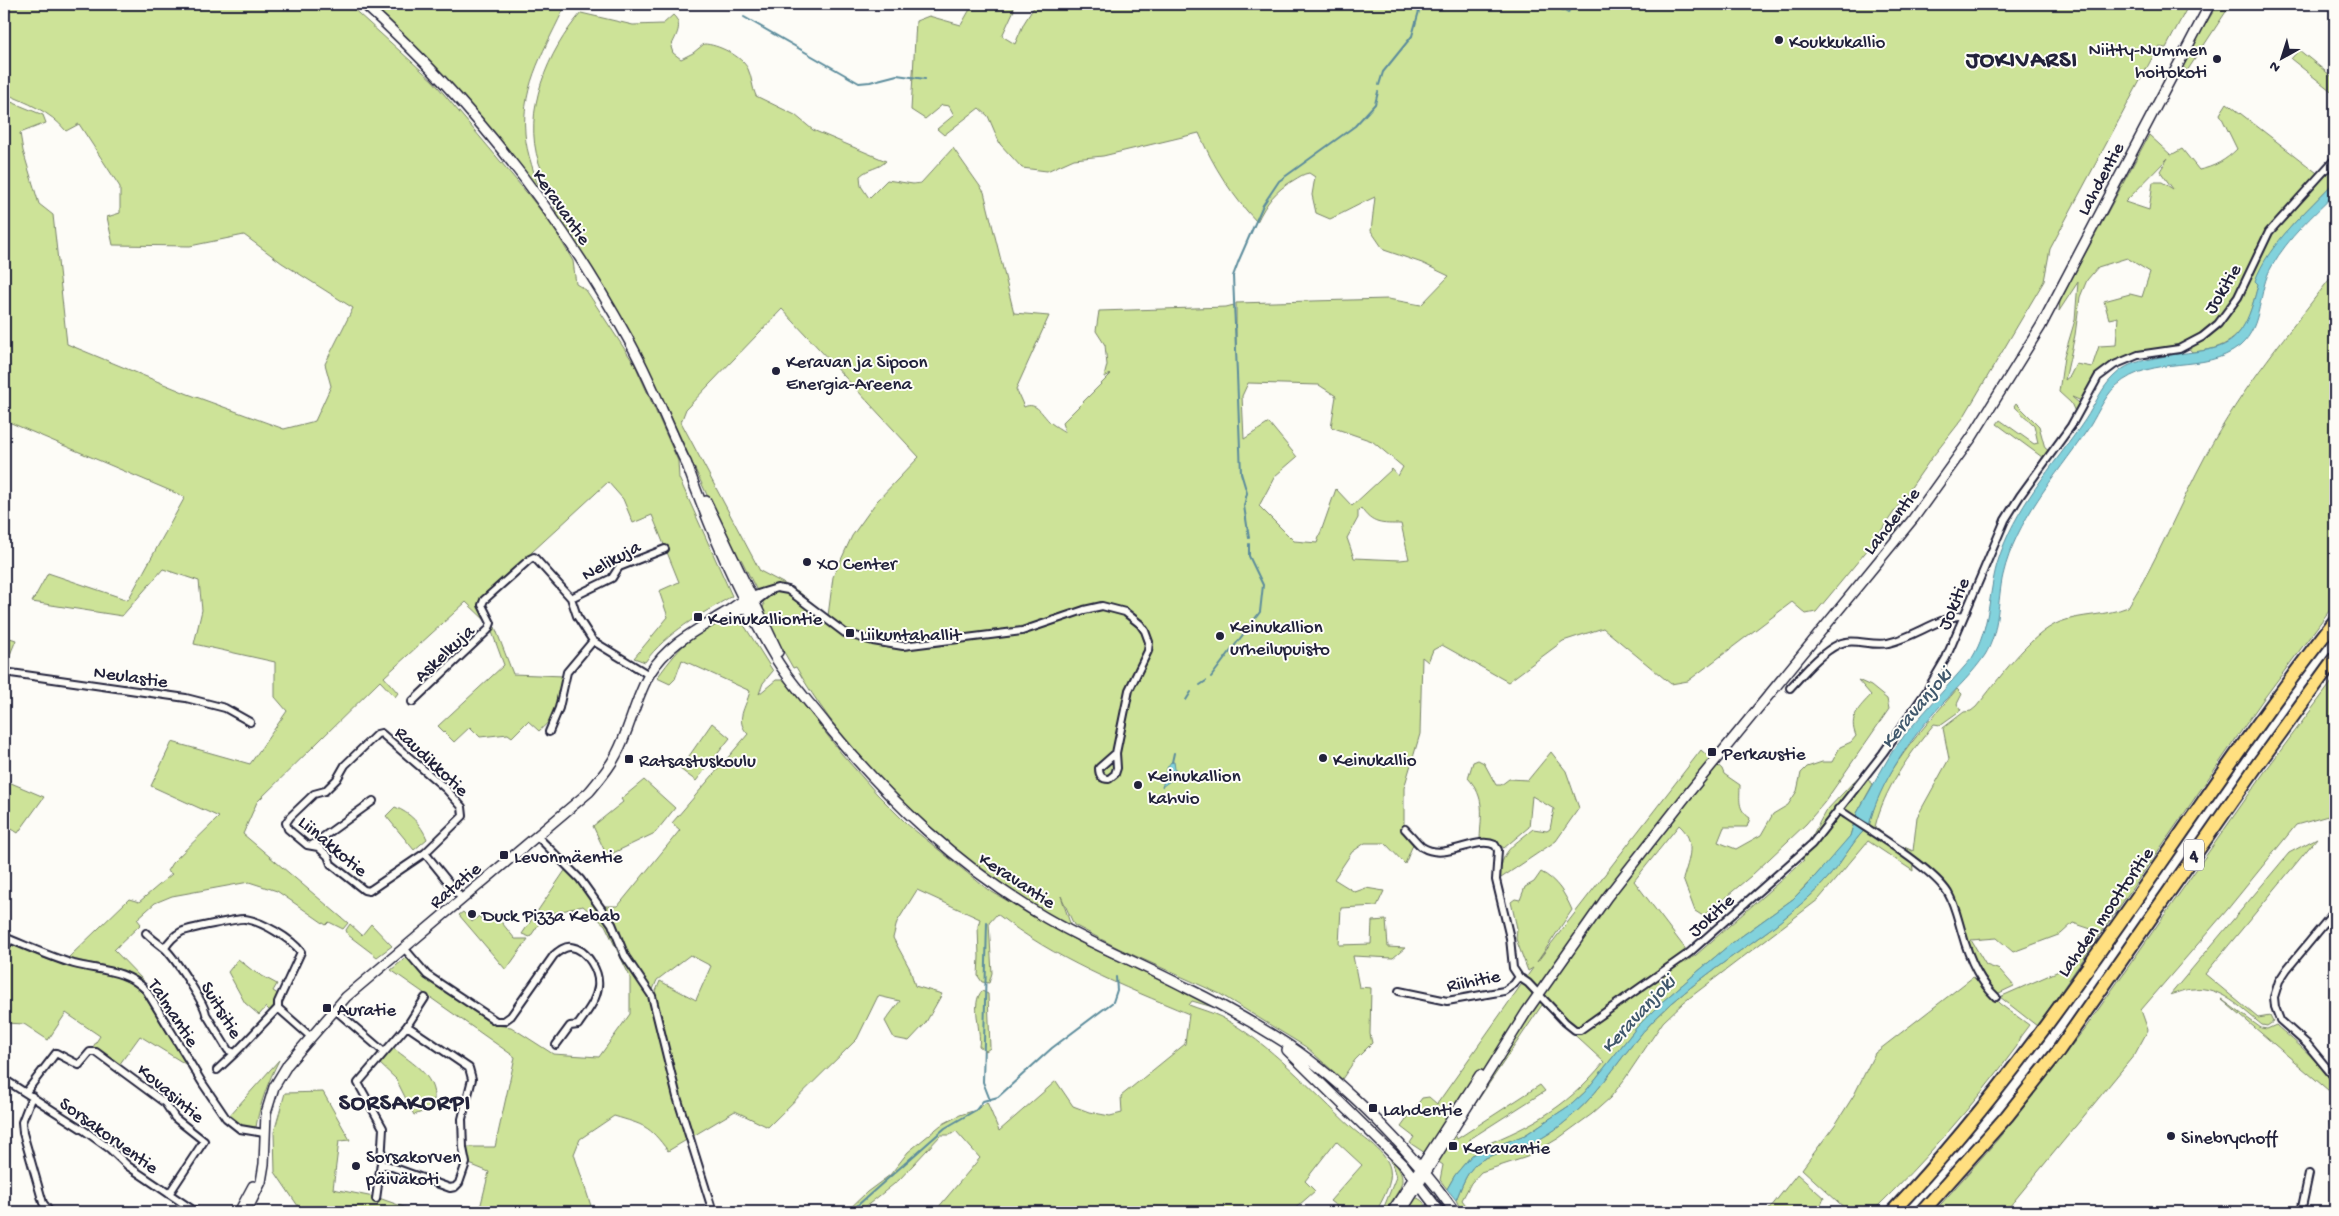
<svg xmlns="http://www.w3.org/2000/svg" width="2339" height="1216" viewBox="0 0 2339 1216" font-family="'Gochi Hand',sans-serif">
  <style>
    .green { fill: #cde398; stroke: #78826a; fill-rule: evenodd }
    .water { fill: #82d2dc; stroke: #5c8c9c }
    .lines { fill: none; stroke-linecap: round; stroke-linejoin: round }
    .stream { stroke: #5c8c9c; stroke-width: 2 }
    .minor-casing { stroke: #22223b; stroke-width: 10 }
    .tertiary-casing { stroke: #22223b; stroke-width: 12 }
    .secondary-casing { stroke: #22223b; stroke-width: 12 }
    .motorway-casing { stroke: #22223b; stroke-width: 16 }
    .minor { stroke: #fdfcf7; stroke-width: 6 }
    .tertiary { stroke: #fdfcf7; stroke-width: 9 }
    .secondary { stroke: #fdfcf7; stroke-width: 9 }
    .motorway { stroke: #ffdf80; stroke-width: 12 }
    .poi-dot { fill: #22223b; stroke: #fdfcf7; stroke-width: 2 }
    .labels { text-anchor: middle; stroke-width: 4; stroke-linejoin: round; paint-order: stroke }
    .shield { fill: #fdfcf7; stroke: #646373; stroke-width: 1 }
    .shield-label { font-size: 18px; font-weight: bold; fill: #22223b }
    .poi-label { font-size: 19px; fill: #22223b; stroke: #fdfcf7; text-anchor: start }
    .street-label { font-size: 19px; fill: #22223b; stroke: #fdfcf7 }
    .water-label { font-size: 20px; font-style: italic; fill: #3f576b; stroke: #fdfcf7 }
    .district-label { font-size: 24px; font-weight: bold; letter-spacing: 1px; fill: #22223b; stroke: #fdfcf7 }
  </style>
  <rect width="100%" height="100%" fill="#fdfcf7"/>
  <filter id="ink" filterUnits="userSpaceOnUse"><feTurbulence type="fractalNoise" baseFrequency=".02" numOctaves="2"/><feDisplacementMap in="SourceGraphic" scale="10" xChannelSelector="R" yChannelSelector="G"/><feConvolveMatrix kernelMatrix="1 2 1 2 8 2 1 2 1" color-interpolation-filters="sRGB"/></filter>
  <g filter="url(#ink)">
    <path class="green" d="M4 4H348L433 81 527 193 552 225 573 261 576 284 586 290 635 365 678 461 679 478 732 596C700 615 667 632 645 662L634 658 668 617 659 591 679 582 652 515 633 523 623 499 608 482 532 552 529 559 481 602 488 623 466 602 384 677 398 693 395 697 380 681 257 802 243 834 348 923 343 929 329 922 326 925 277 891 249 882 172 896 155 903 137 919 141 924 114 950 144 981 123 970 68 958 129 899 139 902 172 874 167 871 172 863 219 817 151 786 172 742 250 764 287 711 275 697V662L194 644 202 610 199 581 163 569 122 616 32 602 48 573 128 600 185 497 4 420V99L43 115 46 123 20 133 23 151 39 204 53 215 67 344 188 394 284 429 315 421 331 386 325 364 353 308 282 263 244 235 190 246 113 245 107 217 120 213V187L79 124 66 131C50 111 27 103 4 93Z
      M370 4H566C547 46 521 84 525 133 526 153 536 176 541 196L479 115 434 66Z
      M973 4H1013L1014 10 1002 36 1015 44 1024 23 1036 4H2189L2166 48 2158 47 2050 249 2044 281 1963 418 1930 460 1869 548 1816 612 1806 614 1792 602 1688 681 1671 684 1603 628 1563 641 1508 682 1442 645 1433 650 1428 662 1422 657 1420 734 1404 788V827L1414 842 1405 864 1385 843H1365L1352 852 1334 879 1355 892 1366 888 1384 891 1377 906 1341 908 1339 945 1371 944 1372 921 1386 920 1388 947 1405 948 1393 958 1353 956 1359 987 1371 988 1370 1034 1372 1043 1355 1060 1342 1079 1306 1047 1220 994 1120 949 1074 925 1061 896 1070 923 1068 926C1027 907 990 877 956 849 893 796 837 739 796 667L793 668 763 615 762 610 764 605 741 559 734 554 668 410 617 311 558 217 552 201 556 197C550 186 543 175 539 163 522 112 548 51 581 13L633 25 663 24 673 15C684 25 676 35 671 47L673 53 681 59 693 53 704 44C717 44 742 56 748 69 752 77 752 88 756 96L795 115 813 130 886 161C879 169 868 168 860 176L861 186 869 198 887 180 913 184 921 183 953 148 984 192 1014 313 1049 316 1016 389 1024 407C1037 401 1042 415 1051 423 1055 426 1060 429 1065 432L1062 423 1111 374 1104 377 1107 365 1105 345 1096 331 1099 311 1226 307 1234 305 1236 348V303L1388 299 1421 305 1449 276 1422 263 1384 250 1371 231 1375 197C1359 204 1346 212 1330 219L1316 213 1312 195 1315 177 1309 173C1303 174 1299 177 1294 180 1276 190 1266 203 1257 222 1232 196 1213 166 1199 133L1103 156 1074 159 1047 171 1022 168 1000 144 988 116 979 108 944 135 937 129 954 115 949 106 942 105 925 119 911 110 916 21 929 16 961 25ZM782 309 919 457 877 501 852 536 833 577 828 616 798 591 760 571 681 422 686 409ZM1248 383 1319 385 1336 396 1331 427 1372 441 1403 467 1398 476 1392 469 1352 506 1336 489 1317 543 1294 541 1259 506 1275 476 1297 457 1269 423 1244 439 1242 396ZM1361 508C1372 525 1382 524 1401 524L1409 559 1400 560 1354 558 1347 538 1358 518V511Z
      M2218 4H2231L2187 71 2181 64Z
      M2299 50 2335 79V94L2291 59Z
      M2227 103 2321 176 2335 159V181C2314 204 2290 224 2273 250 2245 295 2263 347 2192 352L2186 345 2138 355 2098 377 2084 402 2072 397 2079 403 2075 412 2071 403 2059 392 2064 357 2075 320 2078 282 2059 311 2060 301 2149 135 2171 155 2182 149 2199 170C2214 167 2226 160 2237 149L2220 114ZM2168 158 2160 171 2173 189 2162 182H2153L2149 210 2125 202ZM2127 258 2150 272 2142 297 2130 294 2104 301 2109 319 2118 317 2116 345 2099 346 2092 367 2076 364 2070 376 2065 380 2075 335 2080 297 2087 280 2098 267Z
      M2335 272V603L2262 701 2037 1026 2000 997 2070 966 2079 959 2097 931 2073 923 2061 934 2013 952 1997 938 1971 940 1986 965 2000 970 2014 986 1997 994 1976 963 1966 943 1957 905 1946 884 1912 857 1913 871 1868 841 1819 899 1684 1002 1663 1022 1624 1080 1610 1098 1592 1114 1559 1138 1527 1157 1481 1172 1471 1183 1462 1200 1471 1212H1462L1456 1200C1461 1188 1466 1173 1476 1164 1487 1154 1508 1152 1522 1147 1540 1141 1559 1128 1573 1115 1605 1087 1624 1050 1654 1020 1700 973 1760 942 1808 898 1821 886 1834 872 1843 858 1852 846 1858 835 1869 826 1880 772 1923 729 1957 689L1962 694 1957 704 1961 710 1940 725 1934 724C1909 755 1884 789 1875 827L1893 842 1913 851 1917 817 1949 759 1943 728 1964 712 1971 711 1976 707C1998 681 2028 635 2060 622 2081 614 2106 616 2128 607 2158 559 2179 505 2206 455 2241 389 2290 331 2335 272Z
      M2016 403 2039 426 2045 448 2052 453 2046 460 1997 424 2000 420 2034 444 2038 443 2034 425 2014 406Z
      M737 614 773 671 763 683 759 694 776 680H785L841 753 877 794 907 824 987 889 1077 941 1220 1009 1192 1001 1189 1005C1199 1009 1211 1012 1221 1017 1270 1043 1312 1091 1352 1128 1364 1139 1387 1152 1390 1169 1393 1183 1382 1200 1376 1212H1344L1330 1201 1362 1165 1336 1141 1305 1181 1315 1191 1291 1212H937V1209L980 1158 956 1131 950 1135H941L899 1180 869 1204 858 1212H846L867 1192 890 1175 908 1152 941 1125 960 1115 976 1110 987 1102 999 1131 1056 1081 1073 1106 1089 1112 1110 1116 1122 1113 1121 1096 1185 1044 1189 1014C1122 986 1054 959 997 914L989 923 992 973 989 983 982 982 978 976 979 957 978 926 980 919 917 890 897 922 893 938 910 969 915 986 942 994 925 1024 909 1041 894 1038 885 1021 900 1001 878 996 857 1039 768 1127 735 1111 668 1151C649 1125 644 1125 614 1116L580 1139 574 1154 593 1212H479L489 1172 467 1163 463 1147H495L515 1057 391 970 408 956 424 976 487 1021 496 1025 511 1027 553 1054 599 1057 630 1014V977L605 925 583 906 545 915 530 937 522 934 566 869 579 881 611 924 624 957 654 996 660 981 696 1000 711 966 690 955 657 980 652 992 626 955 602 906H618L680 830 672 823 748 734C734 720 746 708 750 691L682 660 675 679 670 684 657 678C683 642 695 631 737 614Z
      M495 627 513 674 564 676C558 701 560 713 539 731L528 721 512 737 508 734 480 737 470 727 454 742 438 726 504 665 492 632Z
      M4 636 16 640 9 657 4 658Z
      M2335 678V722L2333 726 2335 731V814L2296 825 2227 910 2141 1010 2148 1030 2135 1054 2005 1212H1934L1998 1139 2086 1027 2266 770Z
      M1858 680 1871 686 1887 699 1889 709 1824 803 1806 824 1751 876 1703 916 1695 911 1683 879C1689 859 1697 841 1679 825L1634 881 1687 951 1676 959 1682 964 1696 955 1804 860 1795 855 1809 842 1825 812 1861 774 1873 784 1857 813 1850 836 1835 855 1793 899 1728 946 1663 1001 1637 1027 1585 1092 1572 1104 1525 1135 1472 1155 1455 1175 1447 1189 1440 1180 1443 1165 1410 1143 1414 1137 1401 1127 1422 1098 1429 1097 1437 1104 1533 968 1528 971 1516 939 1517 928 1511 902 1515 899 1520 900 1525 887 1534 882 1541 872C1557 880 1565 894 1572 910L1537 962 1701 750 1722 769 1724 774 1740 785C1740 800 1737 809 1750 818L1747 827H1724L1718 842 1736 849 1761 835 1773 814 1788 805 1797 791 1801 773 1807 767 1822 762H1832L1840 747 1851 742 1856 736C1848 717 1859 708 1871 695ZM1542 1005 1604 1062C1564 1111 1527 1128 1470 1151V1139L1545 1091 1540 1085 1457 1139 1455 1134Z
      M712 723 730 738 696 781 680 769Z
      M1551 752 1566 771 1579 808 1556 841 1498 880C1503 849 1510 848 1533 829L1547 831 1550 829 1554 809 1532 796 1529 827 1504 848 1492 840 1480 839C1481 814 1486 798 1468 778L1473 762 1478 760 1484 763 1496 785H1501L1509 779 1528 780Z
      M4 780 44 797 18 833 4 824Z
      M644 780 675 808 655 833 607 856 593 826 623 802 621 799Z
      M395 807C410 813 421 824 427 839L414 850 386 816Z
      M2317 838 2205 974 2258 1018 2270 1016 2273 1022 2267 1026 2262 1025C2243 1010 2220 985 2193 989 2186 989 2178 993 2170 995L2289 853Z
      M463 912 472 922 479 916 481 919 484 916 486 919 494 913 515 939H528L506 970 459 915Z
      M350 924 362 935 371 924 392 946 377 957 348 935 346 930Z
      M12 945C31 952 51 962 71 967 97 974 123 972 143 994L187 1065 140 1036 119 1065 93 1047 100 1036 66 1013 48 1040 24 1024 4 1023V957Z
      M238 959 253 971 277 984 273 991 278 994 275 1006 270 1011 266 1007 259 1015 245 1003 228 972Z
      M1973 977 2000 1004 2029 1025 2020 1037 2017 1046C1973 1106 1925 1160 1872 1212H1849L1802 1169 1837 1122 1854 1095 1875 1053Z
      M982 991 988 994 990 1048 986 1051 979 1046C982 1031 970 1003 982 991Z
      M2221 999 2261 1028 2267 1029 2276 1025C2293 1041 2335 1071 2335 1096Z
      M392 1047C414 1065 440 1077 433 1108L414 1115 396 1079 378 1062Z
      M279 1060C268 1082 260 1103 256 1127 245 1130 237 1124 229 1116Z
      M323 1092 350 1140 339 1141 333 1189 379 1198 418 1212H310L298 1206 275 1172 274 1132 285 1093Z
      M1390 1157C1412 1182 1400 1186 1385 1212H1382L1396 1177Z
      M1797 1174 1824 1198 1818 1212H1767Z
      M1414 1197C1421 1198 1427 1205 1429 1212H1404Z
      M1674 1206 1683 1212H1659L1664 1208Z"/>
    <path class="water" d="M2335 181V194C2312 216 2288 238 2272 266 2257 291 2264 325 2240 346 2204 375 2154 353 2116 386 2103 398 2096 418 2086 432 2055 477 2016 520 2003 575 1997 601 2000 631 1985 655 1973 673 1958 687 1944 702 1914 733 1878 784 1869 826 1858 835 1852 846 1843 858 1834 872 1821 886 1808 898 1760 942 1700 973 1654 1020 1624 1050 1605 1087 1573 1115 1559 1128 1540 1141 1522 1147 1508 1152 1487 1154 1476 1164 1466 1173 1461 1188 1456 1200L1447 1189 1455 1175 1472 1155 1525 1135 1572 1104 1585 1092 1637 1027 1663 1001 1728 946 1793 899 1810 882 1850 836 1857 813 1892 752 1907 732 1972 658C1990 629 1988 596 1997 564 2015 505 2052 469 2085 420 2095 405 2101 388 2114 376 2125 365 2136 362 2151 359 2215 344 2240 364 2258 284L2255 281C2268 244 2309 209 2335 181Z
      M1171 762H1174C1177 780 1174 777 1162 787 1165 780 1164 770 1171 762Z"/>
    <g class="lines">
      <path class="stream" d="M1552 4 1568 13 1571 4
        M744 17 859 83 870 82 897 75 925 79
        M1379 85 1383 72 1412 36 1421 4
        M1249 538 1244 506 1247 493 1241 473 1233 276 1239 260 1263 205 1279 181 1355 126 1375 104 1378 92
        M1211 677 1260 612 1263 585 1249 556V544
        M1200 685 1206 681
        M1186 700 1191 692
        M1172 762 1174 753
        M987 922 983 1082 990 1100
        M850 1212 945 1128 976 1110 983 1101 998 1097 1052 1048 1113 1002 1117 990 1116 977"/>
      <defs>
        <path id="minor" d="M751 596 777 588 788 590 845 633 873 641 903 646 1022 631 1084 610 1102 606 1125 612 1140 624 1145 631 1149 642 1148 651 1129 690 1116 753 1117 768 1115 774 1109 779C1101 779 1099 775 1099 768L1116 753
          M571 598 612 578 619 567 665 549
          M754 603 771 590
          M4 672 186 698 225 708 250 722
          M1790 688C1804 673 1820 653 1839 644 1854 637 1872 647 1888 643 1915 637 1937 618 1964 615
          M412 702 488 630 491 623 482 605 484 600 530 559 534 557 571 598 577 616 593 641 649 675
          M549 732 559 708 567 672 593 641
          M381 733 446 789 462 807 463 816 425 853 369 891 364 890 331 864 328 856 318 847 307 845 288 829 286 823 290 817 314 794 325 791 337 779 345 765 377 734Z
          M1838 809C1866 829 1931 866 1948 893 1955 905 1958 920 1962 933 1968 955 1979 981 1996 997
          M1405 829C1411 835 1416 842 1422 847 1446 862 1476 835 1495 845L1498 850 1496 880 1510 938 1513 968 1519 977 1528 983 1565 1022 1575 1030H1580L1689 953 1812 844 1883 753 1926 692 1946 658 2005 520 2020 496 2071 426 2098 377 2114 365 2138 355 2179 349 2202 337 2218 324 2238 297 2269 232 2335 159
          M537 836 580 879 612 924 625 956 652 996 677 1097 713 1212
          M312 845 373 801
          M425 853 462 899
          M2335 911 2287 969 2279 981 2274 997 2275 1007 2280 1020 2307 1044 2335 1078
          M146 933C152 939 158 943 164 948 173 955 205 1004 206 1014L228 1050 235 1053 240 1048 278 1008
          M4 937C27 946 50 957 74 964 101 971 125 969 146 990L203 1084 226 1118 240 1129 264 1133
          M165 948C168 942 175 935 181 932 186 929 240 918 245 919 261 921 292 939 301 952L278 1002V1008
          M404 948 427 975 496 1021H504L511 1016 554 955C559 951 565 946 571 947 587 949 600 972 598 987 596 1002 586 1013 578 1025L570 1026 556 1045
          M4 950 10 940
          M1399 991 1447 1001 1504 991 1514 984 1519 977
          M278 1008 311 1037
          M334 1009 384 1052
          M407 1026 469 1068 472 1079 462 1119 463 1148 466 1163 459 1183 455 1187 450 1188 381 1163 383 1128 358 1083Z
          M407 1026 425 998
          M217 1070 235 1053
          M7 1081 85 1131 110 1149 128 1166 196 1212
          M26 1092 56 1053 79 1065 90 1052H96L165 1103 175 1118 204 1141 169 1194
          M32 1096 22 1122 23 1133 43 1203 50 1212
          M376 1199 381 1163
          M2301 1212 2309 1174"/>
        <path id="tertiary" d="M726 613 738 611 753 603
          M239 1212 253 1186
          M246 1212 261 1182 264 1164 266 1113 274 1087 288 1064 346 997 589 792C599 780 609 769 616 755 630 729 635 699 650 673 668 644 695 631 723 614 732 609 739 602 749 597"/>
        <path id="secondary" d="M364 4C469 99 559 213 627 337 651 379 667 425 688 467
          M686 462C710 530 739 597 776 659 790 682 810 703 827 725 890 802 959 867 1046 918 1091 944 1139 963 1185 987 1220 1004 1254 1023 1287 1044 1345 1082 1415 1155 1455 1212
          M706 501 778 652
          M1287 1050 1403 1164 1440 1212
          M1392 1212 1480 1075
          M1401 1212 1527 1011 1607 897 1691 790 1913 519 1972 437 2041 326 2210 4"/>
        <path id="motorway" d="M1892 1212C2062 1032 2183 815 2335 621
          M1922 1212 2007 1116 2056 1054 2258 764 2335 658"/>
      </defs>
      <use href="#minor" class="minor-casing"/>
      <use href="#tertiary" class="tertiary-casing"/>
      <use href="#secondary" class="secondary-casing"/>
      <use href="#motorway" class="motorway-casing"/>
      <use href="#minor" class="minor"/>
      <use href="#tertiary" class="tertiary"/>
      <use href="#secondary" class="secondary"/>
      <use href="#motorway" class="motorway"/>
    </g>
  </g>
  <g class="poi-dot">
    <circle cx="1779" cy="40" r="5"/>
    <circle cx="2217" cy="59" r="5"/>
    <circle cx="776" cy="371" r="5"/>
    <circle cx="807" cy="562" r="5"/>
    <rect x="693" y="612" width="10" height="10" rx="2.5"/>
    <rect x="845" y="628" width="10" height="10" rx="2.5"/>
    <circle cx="1220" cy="636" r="5"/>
    <rect x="1707" y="747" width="10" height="10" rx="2.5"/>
    <circle cx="1323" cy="758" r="5"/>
    <rect x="624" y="754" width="10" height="10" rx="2.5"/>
    <circle cx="1138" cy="785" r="5"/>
    <rect x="499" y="850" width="10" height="10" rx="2.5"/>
    <circle cx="472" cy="914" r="5"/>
    <rect x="322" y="1003" width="10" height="10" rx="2.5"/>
    <rect x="1368" y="1103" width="10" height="10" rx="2.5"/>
    <circle cx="2171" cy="1136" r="5"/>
    <rect x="1448" y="1141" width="10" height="10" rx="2.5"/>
    <circle cx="356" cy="1166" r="5"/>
  </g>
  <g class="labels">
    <rect class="shield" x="2184" y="839.5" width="20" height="31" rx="4"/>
    <g class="shield-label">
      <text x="2194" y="861">4</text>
    </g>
    <g class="poi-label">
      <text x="1789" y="47">Koukkukallio</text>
      <text x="2207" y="55" text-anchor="end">Niitty-Nummen<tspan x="2207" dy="22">hoitokoti</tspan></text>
      <text x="786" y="367">Keravan ja Sipoon<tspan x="786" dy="22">Energia-Areena</tspan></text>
      <text x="817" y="569">XO Center</text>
      <text x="708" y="624">Keinukalliontie</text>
      <text x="1230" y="632">Keinukallion<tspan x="1230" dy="22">urheilupuisto</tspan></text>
      <text x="860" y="640">Liikuntahallit</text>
      <text x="1722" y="759">Perkaustie</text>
      <text x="1333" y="765">Keinukallio</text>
      <text x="639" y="766">Ratsastuskoulu</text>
      <text x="1148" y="781">Keinukallion<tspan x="1148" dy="22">kahvio</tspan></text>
      <text x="514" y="862">Levonmäentie</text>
      <text x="482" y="921">Duck Pizza Kebab</text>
      <text x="337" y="1015">Auratie</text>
      <text x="1383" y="1115">Lahdentie</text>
      <text x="2181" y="1143">Sinebrychoff</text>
      <text x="1463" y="1153">Keravantie</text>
      <text x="366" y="1162">Sorsakorven<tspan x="366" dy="22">päiväkoti</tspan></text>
    </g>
    <g class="street-label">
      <text transform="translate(2099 178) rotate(-62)" y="7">Lahdentie</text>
      <text transform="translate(563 206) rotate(55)" y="7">Keravantie</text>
      <text transform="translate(2221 288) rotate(-59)" y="7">Jokitie</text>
      <text transform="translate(1890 520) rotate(-52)" y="7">Lahdentie</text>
      <text transform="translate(610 559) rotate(-29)" y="7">Nelikuja</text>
      <text transform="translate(1952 603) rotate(-67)" y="7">Jokitie</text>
      <text transform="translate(443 652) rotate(-43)" y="7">Askelkuja</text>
      <text transform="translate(131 675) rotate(8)" y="7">Neulastie</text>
      <text transform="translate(433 760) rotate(43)" y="7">Raudikkotie</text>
      <text transform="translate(334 845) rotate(40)" y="7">Liinakkotie</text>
      <text transform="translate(1018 879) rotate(33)" y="7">Keravantie</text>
      <text transform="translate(454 884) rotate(-40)" y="7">Ratatie</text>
      <text transform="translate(2104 911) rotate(-55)" y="7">Lahden moottoritie</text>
      <text transform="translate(1710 914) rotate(-42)" y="7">Jokitie</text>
      <text transform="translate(1473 979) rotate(-11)" y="7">Riihitie</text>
      <text transform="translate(223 1009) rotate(59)" y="7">Suitsitie</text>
      <text transform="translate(175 1012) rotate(57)" y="7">Talmantie</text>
      <text transform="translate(172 1092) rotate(40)" y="7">Kovasintie</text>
      <text transform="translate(110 1134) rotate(36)" y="7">Sorsakorventie</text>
    </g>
    <g class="water-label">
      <text transform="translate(1915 707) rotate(-50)" y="7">Keravanjoki</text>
      <text transform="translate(1637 1013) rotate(-47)" y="7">Keravanjoki</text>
    </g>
    <g class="district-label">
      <text x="2022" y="66">JOKIVARSI</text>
      <text x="405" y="1109">SORSAKORPI</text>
    </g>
  </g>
  <rect width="2339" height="1216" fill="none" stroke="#fdfcf7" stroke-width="20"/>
  <rect x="10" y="10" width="2319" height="1196" fill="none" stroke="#22223b" stroke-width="2" filter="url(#ink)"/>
  <g transform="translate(2282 58) rotate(219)" stroke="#fdfcf7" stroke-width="4" paint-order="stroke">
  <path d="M0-4L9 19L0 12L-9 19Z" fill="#22223b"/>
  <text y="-8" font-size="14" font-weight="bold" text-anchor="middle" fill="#22223b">N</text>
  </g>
</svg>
